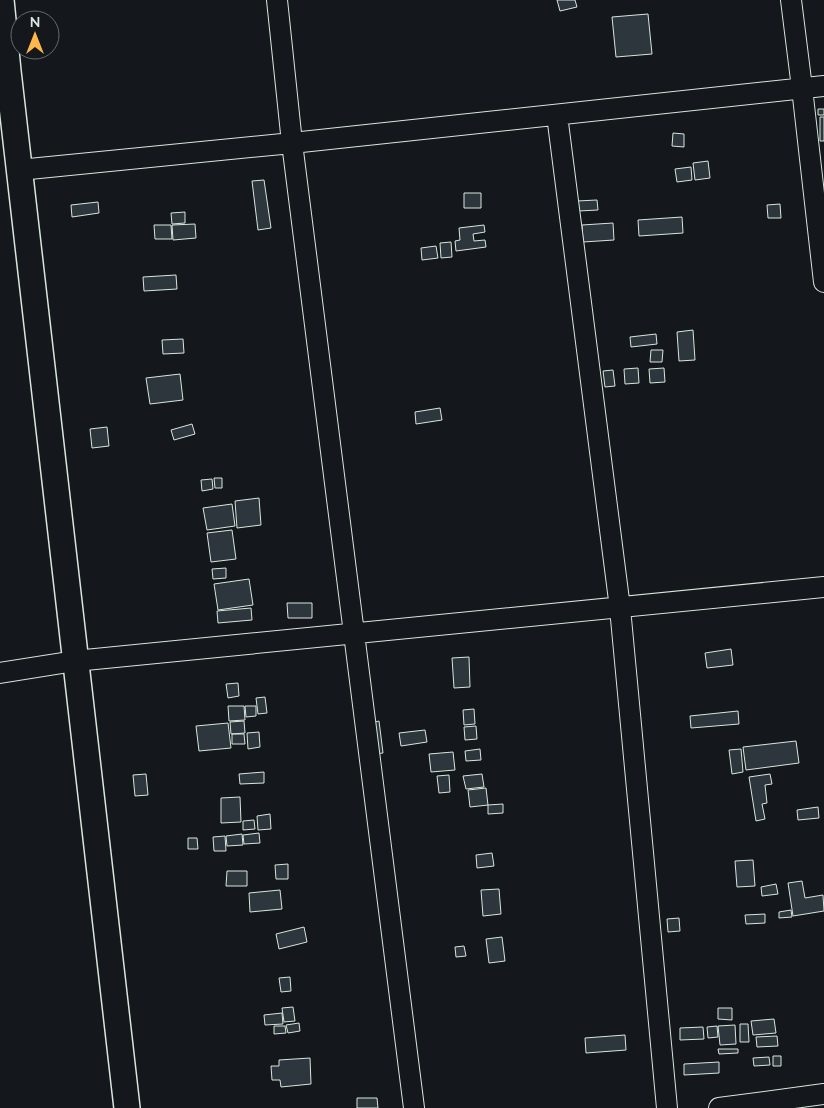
<svg xmlns="http://www.w3.org/2000/svg" width="824" height="1108" viewBox="0 0 824 1108" font-family="Mulish,sans-serif">
  <style>
    .building { fill: #2c363c; stroke: #d8e6dc }
    .lines { fill: none; stroke-linecap: round; stroke-linejoin: round }
    .minor-casing { stroke: #d8e6dc; stroke-width: 22 }
    .tertiary-casing { stroke: #d8e6dc; stroke-width: 28 }
    .minor { stroke: #14181c; stroke-width: 20 }
    .tertiary { stroke: #14181c; stroke-width: 25 }
  </style>
  <rect width="100%" height="100%" fill="#14181c"/>
  <path class="building" d="M557 0H575L577 7 560 11Z
    M648 14 652 54 616 57 612 17Z
    M818 109H824V115H818Z
    M820 117H824V141H820Z
    M673 133 684 134V147L672 146Z
    M708 161 710 178 695 180 693 163Z
    M691 167 692 180 677 182 675 169Z
    M264 180 271 228 258 230 252 181Z
    M464 193H481V208H464Z
    M597 200 598 210 578 211 577 201Z
    M98 202 99 213 72 217 71 205Z
    M780 204 781 218H768L767 205Z
    M185 212V223L172 224 171 213Z
    M682 217 683 233 639 236 638 220Z
    M613 223 614 240 583 242 582 225Z
    M195 224 196 238 173 240 172 225Z
    M154 225H171L172 239H155Z
    M484 225 485 232 473 234 474 241 485 240 486 247 456 251 455 241 460 240 459 228Z
    M451 242 452 257 441 258 440 243Z
    M436 246 438 258 422 260 421 248Z
    M176 275 177 289 144 291 143 277Z
    M693 330 695 360 679 361 677 332Z
    M656 334 657 344 631 347 630 337Z
    M183 339 184 353 163 354 162 340Z
    M651 350H663L662 362H650Z
    M638 368 639 383 625 384 624 369Z
    M664 368 665 382 650 383 649 369Z
    M613 370 615 386 605 387 603 371Z
    M180 374 183 400 150 404 146 378Z
    M440 408 442 420 416 424 415 412Z
    M192 424 195 434 174 440 171 430Z
    M107 427 109 446 92 448 90 429Z
    M214 478H222V488H215Z
    M212 479 213 489 202 491 201 480Z
    M259 498 261 525 237 528 235 501Z
    M232 504 235 526 207 530 203 508Z
    M232 530 236 559 211 562 207 533Z
    M226 568V578L213 579 212 569Z
    M249 579 253 605 218 610 214 584Z
    M287 603H312V618H288Z
    M251 608 252 620 218 623 217 611Z
    M731 649 733 665 707 668 705 653Z
    M469 657 470 687 454 688 452 658Z
    M238 683 239 696 228 698 226 684Z
    M265 697 267 713 258 714 256 698Z
    M228 706H244L245 720 229 721Z
    M245 706H256V716L246 717Z
    M474 709 475 724 464 725 463 710Z
    M738 711 739 724 691 728 690 716Z
    M244 721 245 733 231 734 230 722Z
    M379 721 383 753 375 754 371 723Z
    M228 723 231 748 199 751 196 726Z
    M476 726 477 739 465 740 464 727Z
    M425 730 427 742 401 746 399 733Z
    M259 732 260 747 248 749 247 733Z
    M232 734H244L245 744H232Z
    M796 741 799 763 746 770 743 747Z
    M480 749 481 760 466 761 465 751Z
    M741 749 743 772 732 774 729 750Z
    M453 752 455 770 431 772 429 754Z
    M264 772V783L240 784 239 774Z
    M146 774 148 795 135 796 133 775Z
    M482 774 484 787 466 789 463 776Z
    M770 774 772 784 765 785 767 803 762 804 765 819 756 821 749 777Z
    M449 775 450 792 439 793 437 776Z
    M486 788 488 805 470 807 468 790Z
    M240 797 241 822 221 823V798Z
    M503 804V813L488 814V805Z
    M818 807 819 818 798 820 797 810Z
    M270 814 271 829 258 830 257 816Z
    M254 820 255 829 243 830V821Z
    M259 833 260 843 244 844 243 835Z
    M242 834 243 845 227 846 226 836Z
    M225 836 226 851H214L213 837Z
    M188 838H197L198 849H188Z
    M492 853 494 866 477 868 476 855Z
    M753 860 755 886 737 887 735 861Z
    M288 864V879H276L275 865Z
    M227 871H247V886H226Z
    M802 881 805 898 823 895 824 911 793 916 788 883Z
    M776 884 778 894 762 896 761 887Z
    M499 889 501 914 483 916 481 890Z
    M280 890 282 909 250 912 249 893Z
    M791 910 792 917 779 918V912Z
    M765 914V923L746 924 745 915Z
    M679 918 680 931 668 932 667 919Z
    M304 927 307 942 279 949 276 934Z
    M502 937 505 961 489 963 486 939Z
    M464 946 466 956 456 957 455 947Z
    M290 977 291 991 281 992 279 978Z
    M293 1007 295 1021 284 1022 282 1008Z
    M718 1008H732V1020L718 1019Z
    M282 1013 283 1024 265 1025 264 1015Z
    M774 1019 776 1033 753 1035 751 1021Z
    M299 1023 300 1031 288 1033 286 1025Z
    M740 1024H748L749 1042H740Z
    M735 1025 736 1044 720 1045 718 1026Z
    M274 1026H285L286 1033 274 1034Z
    M717 1026 718 1037 708 1038 707 1027Z
    M703 1027 704 1039 680 1040V1028Z
    M625 1035 626 1050 586 1053 585 1038Z
    M777 1036 778 1046 757 1047 756 1037Z
    M718 1049H738V1053L719 1054Z
    M773 1056H781V1066H773Z
    M769 1057 770 1065 754 1066 753 1058Z
    M310 1058 311 1084 281 1087 280 1080H272L271 1066H279V1060Z
    M719 1062V1073L684 1075V1064Z
    M357 1098H377L378 1108H357Z"/>
  <g class="lines">
    <defs>
      <path id="minor" d="M277 0 292 143 414 1108
        M791 0 802 88 824 282
        M557 115 620 608 667 1108
        M19 170 292 143 824 86
        M0 673 75 661 824 587
        M719 1108 824 1094"/>
      <path id="tertiary" d="M1 0 8 71 127 1108"/>
    </defs>
    <use href="#minor" class="minor-casing"/>
    <use href="#tertiary" class="tertiary-casing"/>
    <use href="#minor" class="minor"/>
    <use href="#tertiary" class="tertiary"/>
  </g>
  <g transform="translate(35 35)"><circle r="24" fill="#14181c" stroke="#626a69"/>
  <path d="M0-4L9 19L0 12L-9 19Z" fill="#ffb74d"/>
  <text y="-8" font-size="14" font-weight="bold" text-anchor="middle" fill="#d8e6dc">N</text>
  </g>
</svg>
